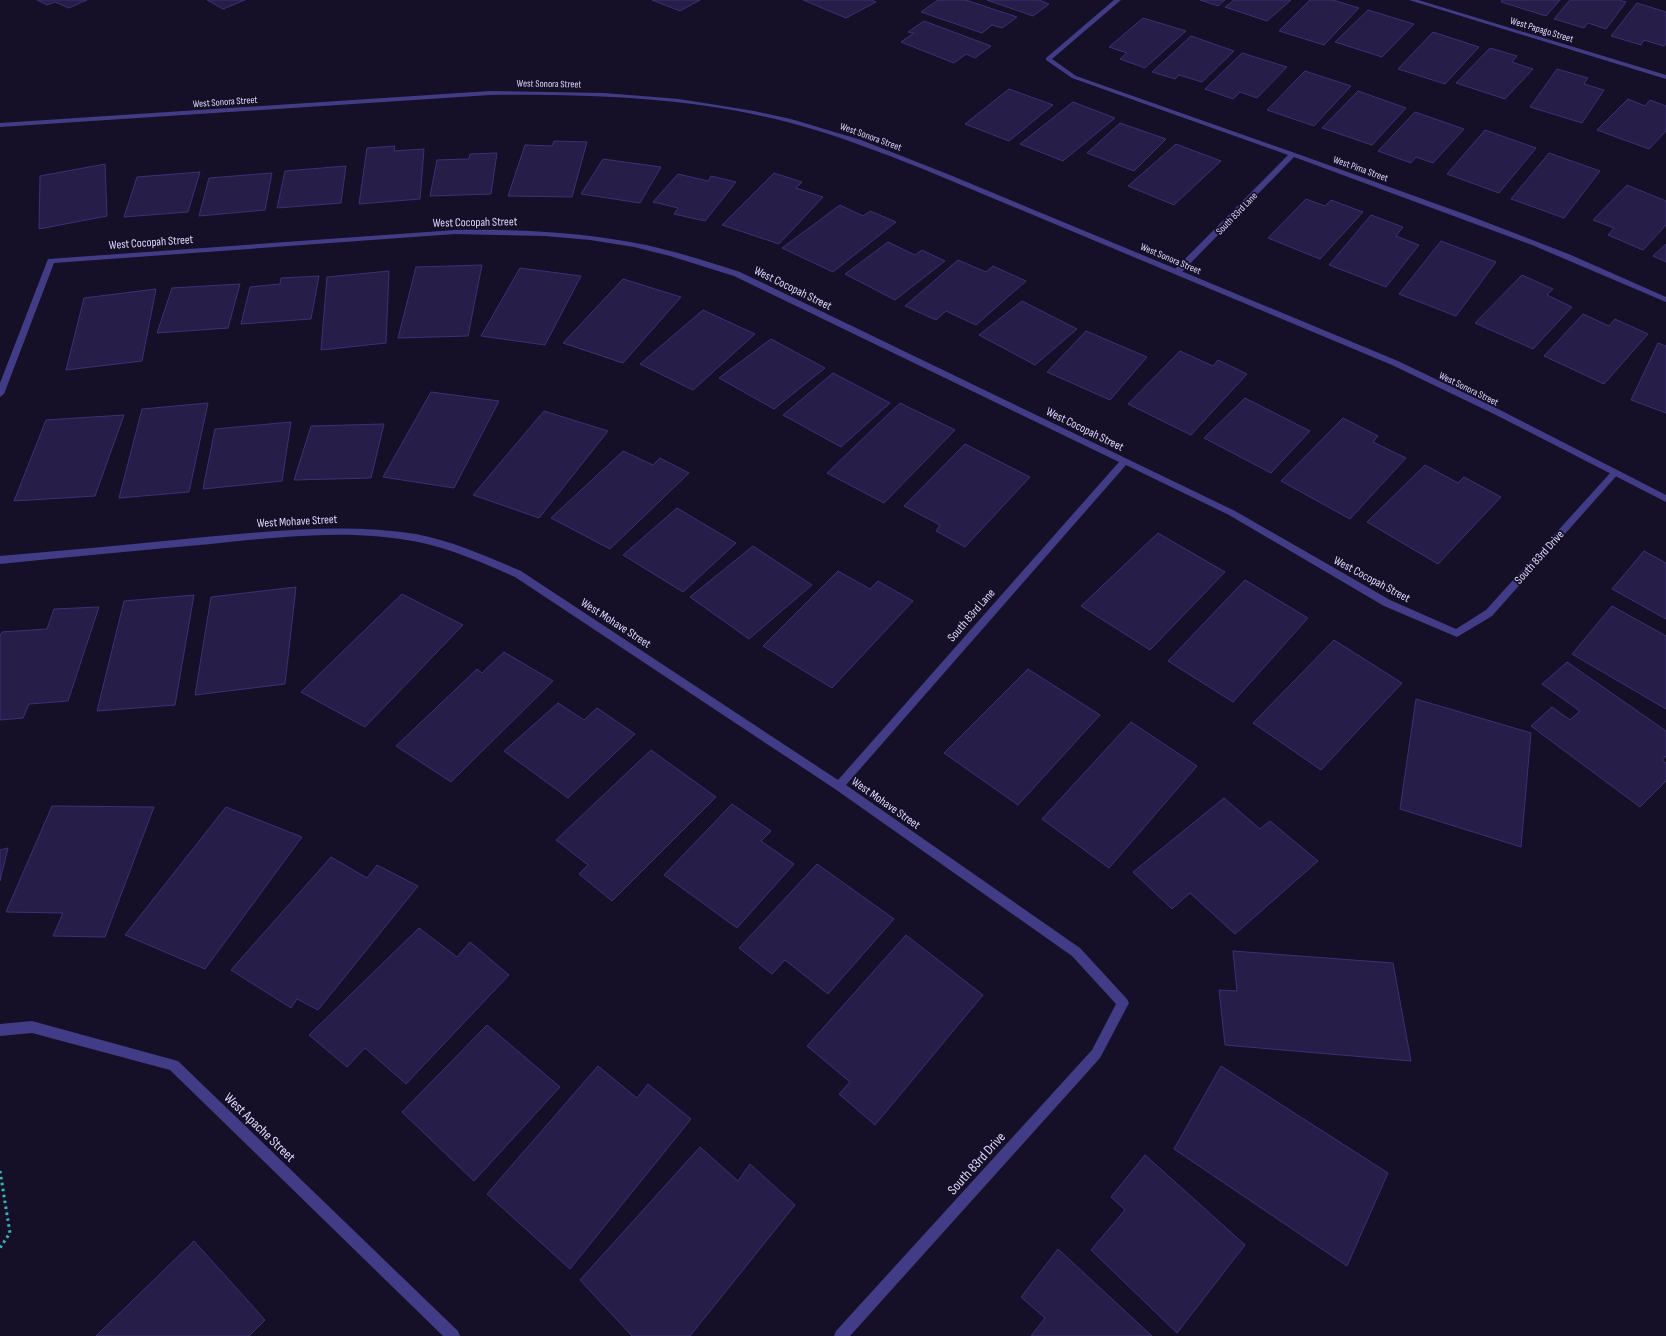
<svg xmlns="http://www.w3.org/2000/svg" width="1666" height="1336" viewBox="0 0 1666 1336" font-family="'Sofia Sans Condensed',sans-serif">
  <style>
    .building { fill: #271d49; stroke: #3f2f75 }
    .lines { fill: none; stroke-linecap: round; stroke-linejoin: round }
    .path { stroke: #32b9b6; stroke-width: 3; stroke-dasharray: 2.5 3.5; stroke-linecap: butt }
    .minor { fill: #423c86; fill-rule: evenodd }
    .tertiary { fill: #423c86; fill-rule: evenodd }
    .labels { text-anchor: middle; stroke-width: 3.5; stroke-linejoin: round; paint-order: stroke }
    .far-street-label { font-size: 10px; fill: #ded8fe; stroke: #151028 }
    .street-label { font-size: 12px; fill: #ded8fe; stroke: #151028 }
    .near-street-label { font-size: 14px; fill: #ded8fe; stroke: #151028 }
  </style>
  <rect width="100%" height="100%" fill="#151028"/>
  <path class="building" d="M37 0H87L69 8 55 2 47 5Z
    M207 0H245L223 9Z
    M652 0H700L680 11Z
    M803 0H872L876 2 846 18Z
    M938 0H966L1017 17 1002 28 992 25 982 33 921 12Z
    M987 0H1039L1049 4 1033 16Z
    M1200 0H1225L1218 6Z
    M1234 0H1291L1267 21 1225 7Z
    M1310 0H1333L1359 8 1324 45 1279 31Z
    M1502 0H1560L1546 16 1501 2Z
    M1570 0H1619L1626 2 1606 29 1588 23 1584 28 1554 19Z
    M1637 3 1666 12V43L1664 46 1644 40 1641 45 1611 36Z
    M1368 10 1414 24 1382 57 1335 42Z
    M1143 18 1186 31 1145 68 1120 59 1127 53 1109 47Z
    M924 21 991 46 975 58 966 54 954 63 901 42 914 33 908 32Z
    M1433 32 1479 47 1445 84 1398 69Z
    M1191 36 1234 51 1202 82 1179 75 1175 79 1152 72Z
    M1490 48 1517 56 1512 62 1533 69 1505 99 1456 83Z
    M1242 53 1287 67 1257 98 1240 92 1233 99 1205 89Z
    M1557 69 1588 78 1584 84 1604 90 1582 123 1530 107Z
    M1305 71 1351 86 1314 126 1267 110Z
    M1009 89 1053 105 1009 141 965 124Z
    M1358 91 1406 108 1372 145 1322 128Z
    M1628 99 1645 106 1650 100 1666 106V131L1649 149 1597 130Z
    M1073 102 1115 118 1063 161 1020 144Z
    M1415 112 1464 129 1433 163 1416 157 1411 163 1378 151Z
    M1120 123 1166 139 1134 171 1087 153Z
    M1485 130 1536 148 1499 193 1447 174Z
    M554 141 587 142 572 197 508 196 525 145 552 146Z
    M1176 144 1221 161 1174 205 1128 186Z
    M395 146 394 151 424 149 420 199 359 204 367 148Z
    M497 153 491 194 430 196 437 160 469 159 470 154Z
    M1549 153 1600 171 1564 218 1511 199Z
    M603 159 661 167 640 203 581 194Z
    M105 164 107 216 39 229 40 176Z
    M346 166 341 203 277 208 285 171Z
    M200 172 188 212 124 217 137 177Z
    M272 173 265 210 199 216 209 178Z
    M774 173 802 182 796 188 823 197 779 244 722 225Z
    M678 174 708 181 711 176 736 182 705 221 674 214 678 208 653 202Z
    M1627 185 1666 201V225L1643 250 1608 235 1614 228 1593 220Z
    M1306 199 1325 206 1331 200 1363 212 1320 259 1268 238Z
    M840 205 863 216 870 211 896 222 833 272 782 248Z
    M1371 215 1403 227 1396 236 1419 245 1386 287 1329 265Z
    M1441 241 1496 262 1456 316 1399 294Z
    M888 242 915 255 922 250 945 261 895 300 845 274Z
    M1666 244V262L1653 256Z
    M958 260 986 272 993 266 1026 281 976 325 946 311 936 320 905 306Z
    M482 265 468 336 398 338 416 267Z
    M520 268 581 276 545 345 481 336Z
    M389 271 386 343 321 350 327 277Z
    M1522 275 1553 289 1547 295 1572 307 1533 349 1475 323Z
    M319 276 311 319 241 324 250 287 280 284 281 278Z
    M623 279 681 297 623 363 563 343Z
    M240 284 228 328 157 333 172 288Z
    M156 289 142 361 66 370 84 298Z
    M1022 301 1077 329 1035 365 979 335Z
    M703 310 755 334 693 390 640 364Z
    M1583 314 1609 326 1615 319 1648 334 1604 384 1544 356Z
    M1086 331 1147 357 1110 400 1047 372Z
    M771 339 825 368 774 409 719 378Z
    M1658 343 1666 346V413L1631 400Z
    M1180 351 1213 366 1218 360 1247 374 1191 435 1128 404Z
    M833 373 890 403 841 447 783 415Z
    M431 392 499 401 454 488 383 477Z
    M1245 398 1310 431 1271 473 1204 438Z
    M208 403 189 492 119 498 142 409Z
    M900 403 955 430 884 503 827 473Z
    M544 411 608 431 539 518 473 495Z
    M124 415 95 496 14 501 46 420Z
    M1343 418 1378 436 1373 442 1406 458 1350 519 1281 481Z
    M291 422 282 481 203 489 215 429Z
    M384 424 371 478 294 480 311 426Z
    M965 444 1030 477 965 547 936 531 940 525 904 506Z
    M623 451 653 465 660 458 689 473 610 549 551 518Z
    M1425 465 1458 483 1464 477 1501 497 1438 564 1367 522Z
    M677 508 736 543 683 592 623 555Z
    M1158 533 1225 572 1150 650 1081 606Z
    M753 546 812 585 749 639 690 597Z
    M1644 551 1666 563V619L1612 589Z
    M838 571 870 589 878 581 913 601 832 688 763 646Z
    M1245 580 1308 618 1233 702 1168 661Z
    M296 587 285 684 195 695 211 597Z
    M402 594 463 625 365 727 301 692Z
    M194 595 175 705 97 711 124 601Z
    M1612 606 1666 636V709L1572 654Z
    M99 607 68 701 29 704 23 718 0 720V636L2 632 47 629 54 609Z
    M1334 640 1402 683 1321 770 1253 723Z
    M504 652 553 681 451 782 396 746 477 669 482 673Z
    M1567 662 1666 731V756L1662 760 1666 763V781L1640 807 1531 726 1552 707 1570 720 1580 711 1542 684Z
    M1028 669 1100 715 1018 805 944 753Z
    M1416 699 1531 733 1521 847 1400 809Z
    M558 703 584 720 597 708 635 734 568 798 504 751Z
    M1131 722 1197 766 1109 868 1042 819Z
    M651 750 716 797 612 901 579 874 588 865 556 840Z
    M1224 798 1260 829 1270 821 1318 861 1235 934 1190 893 1172 909 1133 872Z
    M732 804 771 831 761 841 794 864 737 928 664 875Z
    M52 806 154 807 105 937 53 936 63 913 6 912Z
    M226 807 302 837 205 969 125 935Z
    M8 848 0 881V850Z
    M331 857 367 878 377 865 418 886 318 1010 297 999 291 1008 231 970Z
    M817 864 894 919 828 994 785 960 772 974 739 948Z
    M419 928 457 957 470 942 509 975 406 1084 365 1048 347 1067 309 1035Z
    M906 935 983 995 875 1125 839 1094 850 1082 807 1046Z
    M1233 951 1393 963 1411 1061 1225 1045 1219 990 1237 991Z
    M487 1025 560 1087 474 1181 402 1112Z
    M598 1066 637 1098 648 1084 691 1119 570 1269 487 1194Z
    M1221 1066 1388 1173 1347 1266 1174 1149Z
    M700 1147 738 1181 750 1164 795 1205 690 1336H632L580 1280Z
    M1145 1155 1245 1245 1177 1333 1091 1250 1125 1210 1111 1197Z
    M194 1241 265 1320 249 1336H96Z
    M1058 1249 1152 1336H1031L1045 1318 1021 1297Z"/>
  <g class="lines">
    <path class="path" d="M0 1171 10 1233 0 1248"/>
    <path class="minor" d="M1114 0H1121L1052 59 1076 76 1295 153 1470 216 1571 255 1666 297V302L1532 245 1294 157 1180 274H1174V270L1288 155 1072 78 1046 60V58Z
      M1409 0H1418L1666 75V79Z
      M455 230C519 229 583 232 646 245 678 252 709 262 740 272L1235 511 1390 600 1456 629 1486 610 1612 471 1615 470 1619 473 1492 616 1457 637 1384 606 1229 515 1126 465 846 785 1080 948 1127 999 1129 1003 1100 1058 850 1336H834L836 1331 1092 1050 1116 1004 1072 956 835 789 515 577C483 563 452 549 418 542 351 528 278 537 211 544 140 550 70 557 0 564V556C68 550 137 544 205 537 275 531 346 523 416 534 453 541 488 557 521 571L838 780 1119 462 734 276 670 256 634 247 590 240 545 236 455 234 54 263 4 394 0 397V383L48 259Z
      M32 1021 178 1061 458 1331 460 1336H443L170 1070 32 1033 0 1036V1024Z"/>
    <path class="tertiary" d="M490 91 604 93 679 99 754 111 791 119 861 140 950 175 1398 361 1500 410 1666 495V502L1494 414 1392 365 923 169C880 152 836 135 791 123 693 97 590 94 490 95L0 127V123Z"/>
  </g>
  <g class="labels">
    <g class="far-street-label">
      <text transform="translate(1542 29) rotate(17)" y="4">West Papago Street</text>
      <text transform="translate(549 83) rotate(1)" y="4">West Sonora Street</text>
      <text transform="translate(225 101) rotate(-4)" y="4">West Sonora Street</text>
      <text transform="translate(871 136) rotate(20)" y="4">West Sonora Street</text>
      <text transform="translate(1361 168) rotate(20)" y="4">West Pima Street</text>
      <text transform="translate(1236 213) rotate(-46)" y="4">South 83rd Lane</text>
      <text transform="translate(1171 258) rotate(23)" y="4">West Sonora Street</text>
      <text transform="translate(1469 388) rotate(26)" y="4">West Sonora Street</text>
    </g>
    <g class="street-label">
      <text transform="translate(475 222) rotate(-1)" y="4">West Cocopah Street</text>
      <text transform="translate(151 242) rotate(-4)" y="4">West Cocopah Street</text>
      <text transform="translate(793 288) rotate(26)" y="4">West Cocopah Street</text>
      <text transform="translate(1085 429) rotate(26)" y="4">West Cocopah Street</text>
      <text transform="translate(297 521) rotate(-3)" y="4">West Mohave Street</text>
      <text transform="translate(1539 557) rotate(-48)" y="4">South 83rd Drive</text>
      <text transform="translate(1372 579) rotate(28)" y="4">West Cocopah Street</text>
      <text transform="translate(971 615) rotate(-49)" y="4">South 83rd Lane</text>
      <text transform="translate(616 623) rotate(33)" y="4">West Mohave Street</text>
      <text transform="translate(886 803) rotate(35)" y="4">West Mohave Street</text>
    </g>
    <g class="near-street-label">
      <text transform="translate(260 1127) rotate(44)" y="5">West Apache Street</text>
      <text transform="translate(976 1163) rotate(-48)" y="5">South 83rd Drive</text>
    </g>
  </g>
</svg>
